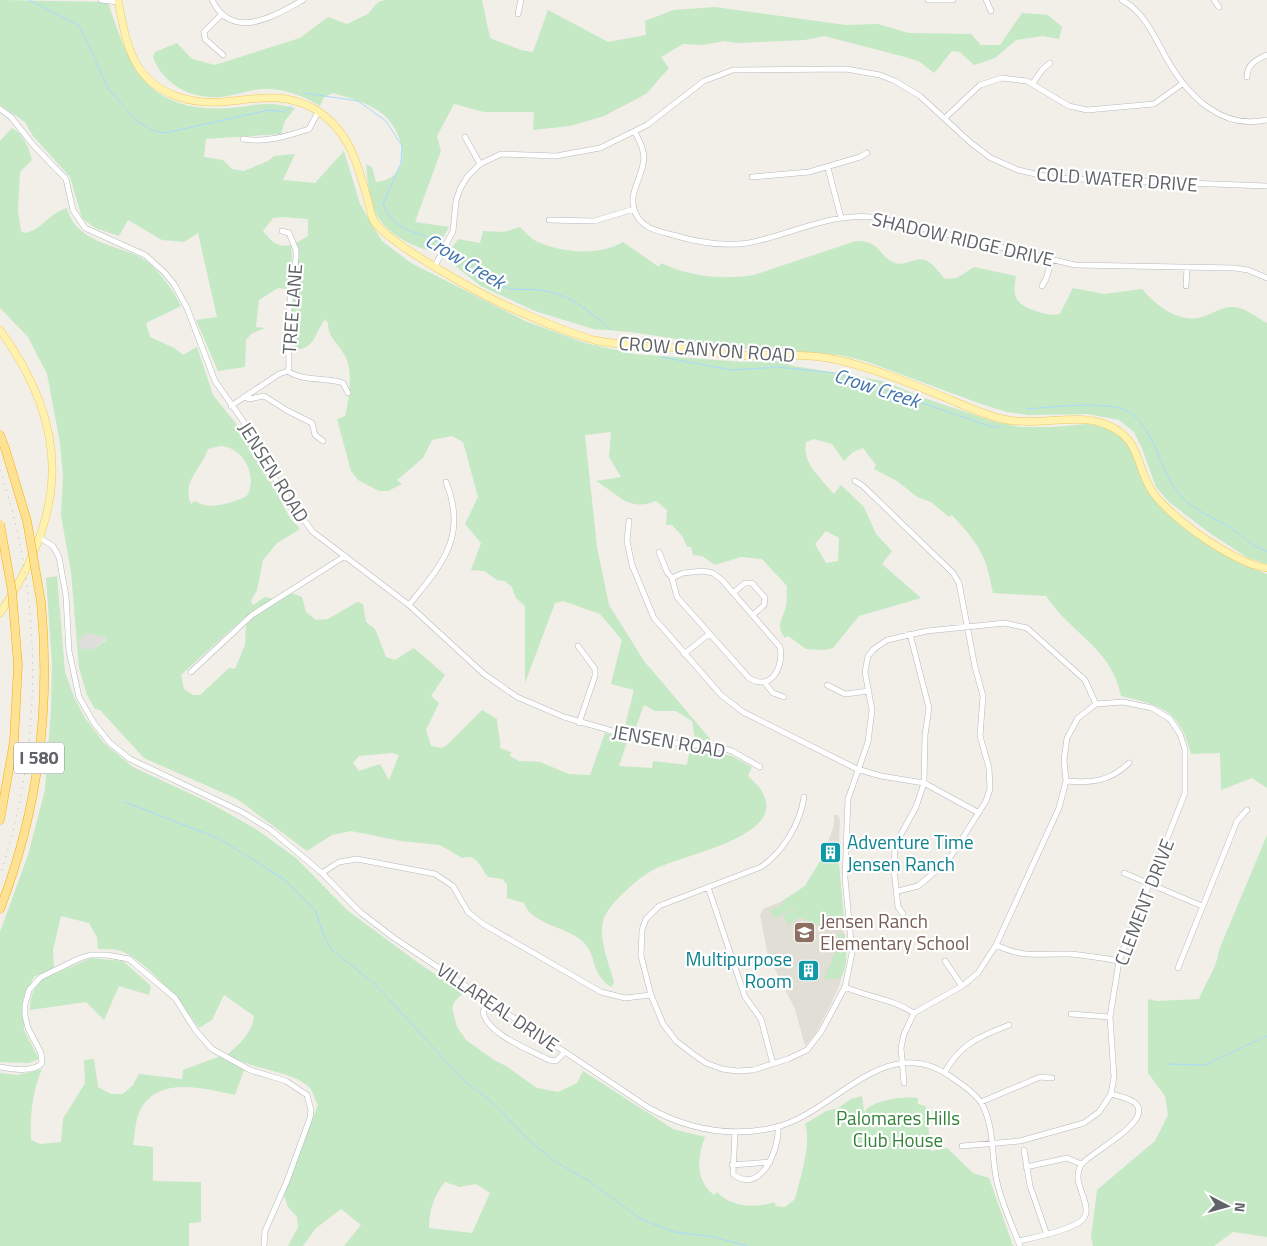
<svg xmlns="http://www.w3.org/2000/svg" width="1267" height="1246" viewBox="0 0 1267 1246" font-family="'Titillium Web',sans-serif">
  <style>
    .industrial { fill: #e0deda }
    .education { fill: #e1ded6 }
    .green { fill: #c5e8c5; fill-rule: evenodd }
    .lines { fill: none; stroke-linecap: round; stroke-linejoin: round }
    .stream { stroke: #aadaff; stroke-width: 1 }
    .minor-casing { stroke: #b5b8bc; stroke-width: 6 }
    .major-casing { stroke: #f2c960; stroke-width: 8 }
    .highway-casing { stroke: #f9ab00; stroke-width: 9 }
    .minor { stroke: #fff; stroke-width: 5 }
    .major { stroke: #fff2af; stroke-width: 7 }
    .highway { stroke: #fde293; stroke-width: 8 }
    .rail { stroke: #b6b7b8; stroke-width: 1; stroke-dasharray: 1 6; stroke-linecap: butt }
    .highway-bridge-casing { stroke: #f9ab00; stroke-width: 9; stroke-linecap: butt }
    .highway-bridge { stroke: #fde293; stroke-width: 8 }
    .labels { text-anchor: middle; stroke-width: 4.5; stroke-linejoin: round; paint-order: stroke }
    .shield { fill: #fff; stroke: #8f9295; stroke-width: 1 }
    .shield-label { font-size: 18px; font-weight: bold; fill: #5f6368 }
    .street-label { font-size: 19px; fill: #5f6368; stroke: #fff }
    .culture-label { font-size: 19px; fill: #0d838f; stroke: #fff; text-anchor: start }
    .education-label { font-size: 19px; fill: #785e54; stroke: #fff; text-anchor: start }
    .park-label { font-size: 19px; fill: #348238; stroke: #fff }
    .water-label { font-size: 20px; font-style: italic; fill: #4174aa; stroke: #fff }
  </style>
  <rect width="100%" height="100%" fill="#f1efe8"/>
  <path class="industrial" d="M88 633 106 638V639L93 649H82L78 643 80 638Z"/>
  <path class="education" d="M834 815H838L840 819 838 872 846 955 840 984 831 1004 816 1033 805 1046 795 1009 768 956 760 915 763 909 785 900 805 886 817 869 827 845 834 825Z"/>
  <path class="green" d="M0 0 108 2C130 70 148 113 230 108 258 106 264 100 295 108L285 121 281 134 206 139 204 157 223 160 232 169 244 171 268 161 274 156 295 154 283 180 315 183 344 151 360 204 382 241 411 263 525 321 585 343 634 354 744 362 777 361 793 366 857 376 886 382 924 398 996 422 1020 427H1053L1087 424 1101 426 1122 435 1130 444 1146 486 1157 503 1168 514 1221 552 1243 565 1267 574V788L1252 778 1221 790 1220 753 1191 754C1180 710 1162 706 1121 696 1112 648 1071 634 1046 596L993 593C986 554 978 543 952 515L949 517 931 502 917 497 897 481 874 469 876 465 863 448 853 452 844 461 832 444 814 439 806 442C802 464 821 478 834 494L841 485 864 507 876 534 892 551 882 564 921 598 859 616 833 648 824 650 806 649 788 636 785 638C776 627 781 622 785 610 788 603 786 593 787 586L762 559 741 557 715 565 702 556 693 555 691 547H687L683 537 672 525H666L667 510 656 501C629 512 619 495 596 481L621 477 609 457 611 432 585 435 597 547 609 605 644 661 712 741 695 739 692 721 676 711H655L644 705 634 732 624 730 634 690 611 684 622 640 600 614 563 601 555 603 525 683V606L516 598 512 587 505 581 497 580 484 571 471 570 481 543 465 524 478 497 463 442 452 436 432 440 423 458 397 480 402 484 388 491H379L358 480 351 471 337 419 345 416C349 401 353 372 346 358 340 344 328 339 328 323L325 319C316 331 314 351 295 349 293 339 290 328 290 318 290 293 302 266 296 243L308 236V219L284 217 273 218 263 231C271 241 277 248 291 245L292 258 287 289 278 288 259 300 256 327 265 328 251 334 246 340 245 367 218 371 196 320 217 317 198 233 184 242 162 240 128 220 119 236 95 228 82 218 70 177 33 136 25 122 0 105ZM826 531 839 538 838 561 826 563 815 544Z
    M385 0H482L490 38 521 50 533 52 548 10 608 42 646 35 645 21 673 10 715 7 846 25 878 24 909 33 971 34 981 45H1000L1022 13 1048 15 1062 27 1059 39 1043 36 1016 40 995 58 974 65 960 52 952 51 934 73 920 62 909 58 824 36 805 40 737 43 724 41 703 45 683 44 661 57 669 68 646 94 604 116 570 126 533 130 534 112H484L454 104 437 136 441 151 415 222 449 227 435 252C413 247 388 235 376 214 368 200 368 180 366 164L372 167 376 182C415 178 405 133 383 114 369 103 349 98 333 93L324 97 320 106C303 95 283 88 262 89 248 90 234 96 220 97 190 99 163 84 153 57L155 52 177 43 192 59 215 65 300 38 328 17 347 24 368 14 378 2Z
    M12 128C24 134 29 148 32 160L20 172 18 211 21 231 24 233C41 231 49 213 67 208 75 241 112 244 138 256 156 265 172 288 181 306L146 323 150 337 174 348 183 355 197 347 213 395 246 436 290 518 300 529 277 543 263 560 257 590 251 601 253 605 265 597 275 599 291 593 302 597 306 612 316 620 328 619 357 602 363 604 366 622 375 629 386 657 395 660 414 648 445 675 431 696 439 703 426 730 431 746 442 748 447 745 482 710 497 719C497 729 501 738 500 748L511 752 510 756 519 761 540 762 569 774 590 775 605 733 628 739 619 766 652 768 653 761 687 765 690 747 732 756 752 767 748 776C814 833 684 853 653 870 638 878 610 903 604 918 597 936 609 964 614 982L611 987C590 972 598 960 585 944 570 926 532 926 524 903L507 898V884L502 879 488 877C480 867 477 853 462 858L440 845 401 841 351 831 332 835 307 851 237 799 144 758 100 710 95 709 87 695 79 668 71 572 61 515 63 476 60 443 47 374 28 337 0 308V141ZM220 446C244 447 258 476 247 496 232 503 209 511 195 501L191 504C181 481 202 469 208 449ZM245 617 250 621 246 625 245 645 235 669 229 668 200 695H193L184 689 181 675ZM88 633 106 638V640L93 649H82L78 643 80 638ZM392 753 399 755 389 780 380 764 359 771 353 763 359 756Z
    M520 227C525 232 531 239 538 242 563 253 600 256 623 242L659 267 661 263C690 277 723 280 754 275L856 241C882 241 877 256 895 263 907 267 918 254 929 262 935 266 940 274 945 279L957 278 974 267 1016 276C1012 299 1016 304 1036 311 1044 314 1051 316 1060 314L1073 288 1104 294 1142 289C1155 305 1180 324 1202 317 1212 314 1221 307 1232 307 1243 306 1257 318 1267 323V564L1248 558 1211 534 1169 502 1156 487 1142 448 1134 432 1119 420 1087 414 1028 415 1007 412 981 404 868 362 840 355 735 348 631 332 593 329 535 311 481 286 445 258 458 239 480 243 483 231 504 232Z
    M57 576 65 672 74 697 85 718 104 743 133 767 208 802 256 829 296 858 347 910 417 962 463 993 455 1001 452 1008 457 1027 466 1040 494 1060 506 1066 537 1088 558 1092 577 1083 583 1071 673 1129 705 1137C697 1158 695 1180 714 1195L717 1192C730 1207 756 1209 774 1202L776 1206 785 1207 795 1199C800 1178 812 1144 805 1124L826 1111 838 1108 851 1099 862 1096 864 1112C872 1100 903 1096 918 1098V1104L926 1106 931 1151 947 1148 973 1173 989 1178 1013 1246H344L361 1225 341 1209 315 1229 303 1246H288L298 1227 297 1217 288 1207 284 1195 318 1105C315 1100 313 1091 309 1087 291 1070 252 1071 228 1054 241 1042 252 1034 254 1016L224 995 212 1020 199 1028C185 1007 145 959 121 951 114 949 105 949 98 949L97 937 89 923 61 916 53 950 54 968 34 977 23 998 24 1030 39 1059 29 1063 0 1062V932L28 855 45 790 51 710 52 663 46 578ZM445 1182 460 1187 476 1184 490 1193 472 1233 429 1228C429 1210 434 1195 445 1182Z
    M1267 835V1237L1233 1232 1214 1246H1093L1091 1237 1097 1190 1155 1141 1168 1115 1165 1096 1148 1073V999L1157 1001 1199 999C1206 981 1217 968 1219 950Z
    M828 860 839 864 845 929 828 930 800 917 788 925 783 916 795 908 799 915 795 907 776 918 771 915 770 910 783 904 782 901 805 886 820 861Z
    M845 934C846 947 849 970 839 979H824L841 938 835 935Z
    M91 958 123 961 151 986 149 995 119 986 104 1020 86 1002 30 1010C30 996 33 988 43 979Z
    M221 1056 244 1070 235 1095C203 1088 154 1074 138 1115 135 1124 135 1136 133 1145L153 1147V1181L201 1182V1222L189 1223V1246H0V1073L18 1075 42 1069C32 1092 30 1115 31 1140L40 1144 61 1142 63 1119 85 1083 84 1060 94 1059 98 1087 111 1094H123L133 1085 139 1074 182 1079 183 1070Z"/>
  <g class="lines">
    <path class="stream" d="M29 0 79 25 109 90 138 122 154 131 165 133 269 110 285 112 291 106
      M304 93 358 101 386 121 402 146 401 163 383 204C396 235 420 230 445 245
      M448 247C467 258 483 276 502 286 515 292 526 288 540 290 569 294 588 310 610 329
      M661 357 732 370 778 367 835 373 992 427H1001
      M1027 409C1056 407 1090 402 1119 408 1154 417 1158 471 1181 496 1196 513 1218 518 1235 531 1249 541 1249 546 1267 551
      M125 802 220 839 285 880 315 910 324 936 332 950 375 984 464 1081 491 1101 528 1139 554 1161 589 1181 641 1219 674 1232 714 1237 747 1246
      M1166 1064 1205 1065 1267 1036"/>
    <defs>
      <path id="minor" d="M101 0 118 2
        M212 0C233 42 274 16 303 0
        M928 0H953
        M986 0 991 11
        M1122 0C1146 13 1155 39 1168 61 1189 97 1222 130 1267 120
        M1214 0 1219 7
        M222 14 204 32 205 39 223 55
        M518 14 521 0
        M1247 77C1247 64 1256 60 1267 55
        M1033 83 1042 70 1050 63
        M0 109 11 117 34 146 66 179 73 210 85 228 145 255 164 272 174 284 187 308 215 381 255 438 280 488 313 532 409 605 484 674 517 697 564 717 633 737 654 741 718 747 732 751 760 767
        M945 118 980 85 1002 78 1027 81 1069 106 1087 110 1154 104 1182 84
        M635 132C640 142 646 153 643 164 640 182 626 197 637 216 644 229 659 231 673 235 697 242 723 247 748 243 791 235 835 210 879 218L1075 265 1235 268 1248 270 1267 278
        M465 137 480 164
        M243 139C266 143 287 136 309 129L318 112
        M828 168 841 218
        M752 177 809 172 860 157 867 153
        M549 220 594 221 634 209
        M435 266 453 231 456 201 460 189 467 177 480 164 501 154 556 156 600 148 647 125 704 81 733 70 846 69 880 75 895 81 920 96 971 143 991 158 1018 170 1053 178 1267 186
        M1042 286 1046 279 1052 259
        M1186 286 1187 267
        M288 371C303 382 325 377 343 383L348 393
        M244 397 249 399 264 396 288 411 312 423 315 435 323 441
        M231 406 279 374 288 371 289 366 288 315 296 258V250L289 233 282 231
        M855 481 863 486 953 573 959 583 975 667 983 696 980 736 989 768 990 789 986 801 948 861 918 886 898 891
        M629 521 627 541 632 565 654 618 721 695 743 712 857 769 881 776 924 783 979 813
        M40 538 53 546 59 557 66 596 69 651 79 697 94 723 110 743 130 759 242 812 271 830 322 873 360 912 394 938 649 1108C689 1130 731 1138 777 1127 837 1111 887 1028 954 1079 963 1085 976 1094 982 1104 995 1129 991 1156 997 1182 1002 1204 1012 1225 1020 1246
        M659 552 667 572 672 578
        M703 571 713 573 722 580 780 647C784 666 772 692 749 678L677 597 672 578 683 573Z
        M733 593 745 583H752L765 598 764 605 753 615
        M409 605C442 564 468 537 446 482
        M578 646 595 669V676L579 723
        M684 654 709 634
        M191 672 252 615 345 556
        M765 683 773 693 784 697
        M827 685 845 694 869 691
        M1066 781C1092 783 1109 782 1129 763
        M804 797C800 824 783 852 761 867L659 906 646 919 642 930 641 956 651 995 663 1024 676 1041 693 1054 706 1063 722 1069 737 1071 753 1070 788 1059 807 1050 821 1032 845 987 852 953 845 878 848 799 868 742 872 710 865 672 868 656 874 649 887 640 927 631 1005 623 1027 628 1085 680 1096 704
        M322 873 339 862 357 859 435 874 453 886 468 912 483 924 601 992 625 998 651 995
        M1124 873 1202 906
        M708 887 745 997 761 1019 773 1064
        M903 914 898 907 894 870 895 845 916 807 924 783 925 735 929 708 910 634
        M996 945C1026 959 1037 953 1068 954 1085 955 1102 958 1119 961
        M945 961 962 986
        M1178 968 1237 821 1247 810
        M845 987C870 998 890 998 914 1013
        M489 1001 483 1012C487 1034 530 1050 549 1060L556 1061 565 1052
        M1071 1014 1110 1017
        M0 1067C12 1070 34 1072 42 1063L41 1053 28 1028 25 1016V1005L29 990 41 977 78 959 90 955H107L129 959 175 998 196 1031 212 1049 250 1070 286 1081 307 1095 311 1110 310 1118 287 1181 265 1231 264 1246
        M945 1072C961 1043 979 1037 1009 1025
        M904 1083 901 1048 904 1034 914 1013 962 986 978 973 996 945 1059 808 1066 781 1064 760 1067 738 1078 718 1096 704 1123 702 1152 708 1170 719 1180 734 1185 749V793L1119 961 1110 1017 1114 1077 1111 1094 1099 1112 1084 1123 1020 1141 962 1146
        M981 1102 1040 1077 1052 1078
        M735 1132 733 1174C761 1196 780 1148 778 1126
        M1024 1150 1030 1186 1047 1235
        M732 1165 770 1162
        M1026 1167 1067 1158 1081 1164
        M1018 1241C1032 1238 1080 1229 1085 1216 1089 1208 1082 1195 1080 1187 1077 1179 1077 1172 1081 1165 1089 1153 1153 1122 1136 1104 1131 1098 1118 1096 1111 1094"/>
      <path id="major" d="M118 0C122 20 125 42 135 61 153 96 194 106 231 101 261 98 285 93 313 108 347 128 356 158 366 194 369 203 370 213 374 221 387 243 482 295 509 307 536 319 565 332 594 340 626 347 660 346 692 349 706 350 719 354 733 355 768 357 804 352 838 360 874 368 917 386 951 400 968 407 985 415 1003 419 1036 427 1078 412 1107 425 1139 438 1135 460 1149 486 1163 514 1236 565 1267 568
        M0 330C72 429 67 514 0 613"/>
      <path id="highway" d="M0 435 5 448
        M0 820 14 741 18 665
        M0 909C38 811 51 707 41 602"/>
    </defs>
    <use href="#minor" class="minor-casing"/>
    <use href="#major" class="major-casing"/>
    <use href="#highway" class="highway-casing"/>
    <use href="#minor" class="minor"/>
    <use href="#major" class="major"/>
    <use href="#highway" class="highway"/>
    <path class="rail" d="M0 470C44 602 43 744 0 876"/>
    <defs>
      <path id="highway-bridge" d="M5 448 27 521 41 602
        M0 524 12 591 18 665"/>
    </defs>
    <use href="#highway-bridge" class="highway-bridge-casing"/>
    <use href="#highway-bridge" class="highway-bridge"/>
  </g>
  <defs>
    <symbol id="building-square" viewBox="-11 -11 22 22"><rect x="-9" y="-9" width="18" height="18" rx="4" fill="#0f9aa8" stroke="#fff"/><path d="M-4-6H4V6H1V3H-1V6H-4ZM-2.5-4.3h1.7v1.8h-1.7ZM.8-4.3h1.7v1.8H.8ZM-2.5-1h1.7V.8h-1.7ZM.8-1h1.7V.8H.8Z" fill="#fff"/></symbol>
    <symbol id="school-square" viewBox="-11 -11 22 22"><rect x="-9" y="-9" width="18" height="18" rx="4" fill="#8d6e63" stroke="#fff"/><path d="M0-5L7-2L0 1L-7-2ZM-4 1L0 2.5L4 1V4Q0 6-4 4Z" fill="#fff"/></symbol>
  </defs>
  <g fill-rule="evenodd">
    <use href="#building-square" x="818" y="840" width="25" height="25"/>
    <use href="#school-square" x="792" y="920" width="25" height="25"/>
    <use href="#building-square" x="796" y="958" width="25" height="25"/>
  </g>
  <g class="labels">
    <rect class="shield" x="14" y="742.5" width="50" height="31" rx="4"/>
    <g class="shield-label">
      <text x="39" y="764">I 580</text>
    </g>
    <g class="street-label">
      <text transform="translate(1117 179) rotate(4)" y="7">COLD WATER DRIVE</text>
      <text transform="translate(963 239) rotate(13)" y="7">SHADOW RIDGE DRIVE</text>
      <text transform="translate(292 309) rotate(-86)" y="7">TREE LANE</text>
      <text transform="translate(707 349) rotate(4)" y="7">CROW CANYON ROAD</text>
      <text transform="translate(274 472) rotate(58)" y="7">JENSEN ROAD</text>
      <text transform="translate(669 741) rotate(10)" y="7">JENSEN ROAD</text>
      <text transform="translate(1144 902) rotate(-69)" y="7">CLEMENT DRIVE</text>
      <text transform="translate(498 1007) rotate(34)" y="7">VILLAREAL DRIVE</text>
    </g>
    <g class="culture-label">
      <text x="847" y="849">Adventure Time<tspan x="847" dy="22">Jensen Ranch</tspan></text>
      <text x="792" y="966" text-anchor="end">Multipurpose<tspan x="792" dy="22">Room</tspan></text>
    </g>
    <g class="education-label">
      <text x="820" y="928">Jensen Ranch<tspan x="820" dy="22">Elementary School</tspan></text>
    </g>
    <g class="park-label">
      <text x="898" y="1125">Palomares Hills<tspan x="898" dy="22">Club House</tspan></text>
    </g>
    <g class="water-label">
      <text transform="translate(465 261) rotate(31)" y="7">Crow Creek</text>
      <text transform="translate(877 388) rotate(18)" y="7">Crow Creek</text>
    </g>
  </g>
  <g transform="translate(1227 1206) rotate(96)" stroke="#ffffff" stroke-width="4" paint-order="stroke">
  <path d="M0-4L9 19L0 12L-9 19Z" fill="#5f6368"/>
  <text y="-8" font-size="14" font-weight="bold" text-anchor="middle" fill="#5f6368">N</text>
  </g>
</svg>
